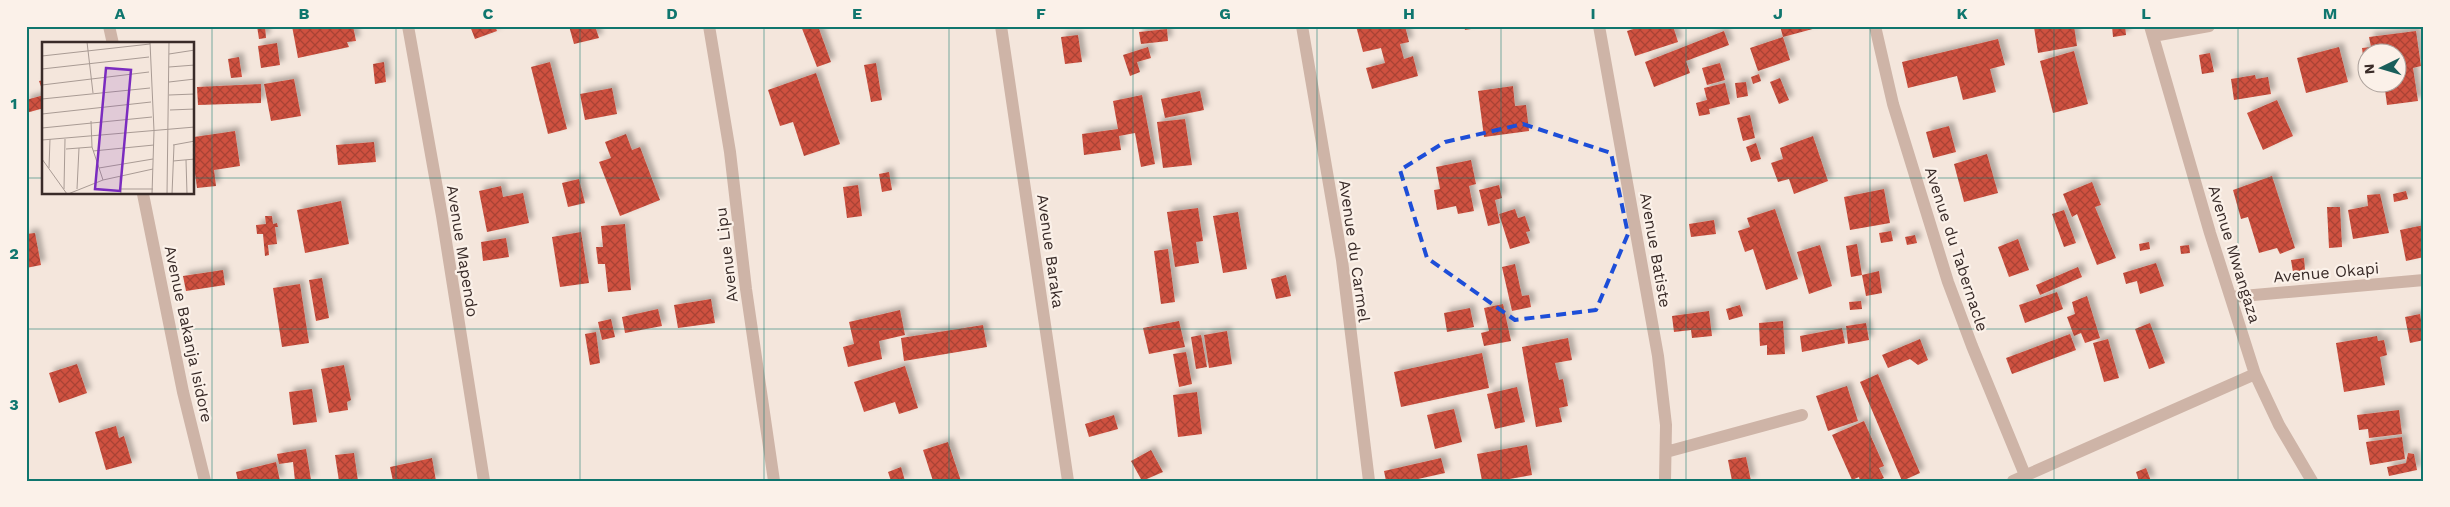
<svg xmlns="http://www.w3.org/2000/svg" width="2450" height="507" viewBox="0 0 2450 507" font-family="'Work Sans',sans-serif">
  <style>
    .building { fill: url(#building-cross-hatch); filter: url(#shadow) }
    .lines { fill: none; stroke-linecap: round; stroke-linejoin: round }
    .street { stroke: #ceb4a7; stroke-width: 12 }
    .marked { fill: none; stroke: #1d4ed8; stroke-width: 4; stroke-dasharray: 10 6; stroke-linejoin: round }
    .grid { fill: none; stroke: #0f766e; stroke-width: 1; stroke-opacity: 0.55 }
    .labels { text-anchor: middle; stroke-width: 4.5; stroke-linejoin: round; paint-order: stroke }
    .street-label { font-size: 16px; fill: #392b28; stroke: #fbf1e9 }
    .inset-road { fill: none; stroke: #a99b94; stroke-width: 1 }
    .view { fill: #7b2cbf; fill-opacity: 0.15; stroke: #7b2cbf; stroke-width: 2.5 }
    .inset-edge { fill: none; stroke: #392b28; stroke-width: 2.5 }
    .neatline { fill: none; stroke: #0f766e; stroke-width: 2 }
    .grid-label { font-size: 16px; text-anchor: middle; font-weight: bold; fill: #0f766e }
  </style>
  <defs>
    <pattern id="building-cross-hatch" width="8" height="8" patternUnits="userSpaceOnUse" patternTransform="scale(1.25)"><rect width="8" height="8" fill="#cf513f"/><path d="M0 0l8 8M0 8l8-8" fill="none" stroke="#a94335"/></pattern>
    <filter id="shadow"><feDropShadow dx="4.5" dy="-4.5" stdDeviation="2.5" flood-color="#0004"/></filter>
  </defs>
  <rect width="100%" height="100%" fill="#f4e6dc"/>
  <path class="building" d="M257 26H265L266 38 259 39Z
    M292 26H353L356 41 347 42 349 47 298 58Z
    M470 26H495L497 31 475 39Z
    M569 26H595L599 38 574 44Z
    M801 26H818L831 62 817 67Z
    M1356 26H1405L1409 42 1400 44 1404 59 1413 56 1418 76 1372 89 1366 68 1385 63 1381 48 1363 52Z
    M1464 26H1477V28L1465 30Z
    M1643 26H1673L1678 42 1635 56 1627 31Z
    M1780 26H1820V27L1783 37Z
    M2074 26 2077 46 2038 53 2034 27Z
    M2112 26H2125L2126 35 2113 37Z
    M1167 29 1168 41 1141 44 1139 32Z
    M1724 31 1729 45 1686 61 1690 73 1654 87 1645 62Z
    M2416 31 2421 66 2413 68 2418 101 2387 105 2384 82H2398V52H2368V76L2366 77 2362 48 2371 47 2369 37Z
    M1078 35 1082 62 1065 64 1061 37Z
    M1783 37 1790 60 1758 71 1750 48Z
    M1998 39 2005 65 1990 69 1996 92 1963 100 1957 76 1908 88 1902 62Z
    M277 43 280 65 261 68 258 46Z
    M1148 47 1151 58 1137 62 1140 72 1130 76 1123 55Z
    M2339 47 2348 82 2306 93 2297 58Z
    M2074 51 2088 104 2053 113 2040 61Z
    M2210 53 2214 72 2202 74 2199 55Z
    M239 57 242 77 231 78 228 59Z
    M384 62 386 82 375 84 373 64Z
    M550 62 567 129 548 134 531 67Z
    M876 63 882 100 871 102 864 65Z
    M1720 63 1725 80 1707 85 1702 68Z
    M816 73 840 144 804 156 793 122 780 126 768 90Z
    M1759 74 1761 81 1753 84 1751 77Z
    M2255 75 2256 79 2268 77 2271 94 2234 100 2231 79Z
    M1780 78 1789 100 1779 104 1770 82Z
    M294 79 301 116 271 121 264 84Z
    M44 80V108L26 113V100L44 95 39 81Z
    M1746 82 1748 96 1737 98 1735 83Z
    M1725 83 1730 104 1709 109 1710 114 1699 116 1696 103 1707 100 1704 88Z
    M261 84V103L198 105 197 87Z
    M1513 86 1515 106 1526 105 1529 131 1484 137 1478 91Z
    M612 88 617 114 585 120 580 94Z
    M1200 91 1204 110 1165 118 1161 99Z
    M1142 95 1155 164 1141 167 1135 133 1119 136 1121 150 1084 155 1082 134 1118 129 1113 101Z
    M2277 100 2293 136 2263 150 2247 113Z
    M1750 115 1755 138 1743 141 1737 118Z
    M1185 119 1192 165 1163 168 1157 122Z
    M1949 126 1956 152 1933 158 1926 132Z
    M235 131 240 166 214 170 216 186 197 188 194 166V137Z
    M626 134 632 150 640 147 660 200 620 216 599 162 611 158 605 142Z
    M1813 136 1828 181 1794 194 1789 179 1778 182 1771 163 1783 159 1780 148Z
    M374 142 376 162 338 165 336 145Z
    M1756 143 1761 159 1751 162 1746 147Z
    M1987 154 1998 193 1964 202 1954 164Z
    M1471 160 1476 184 1469 186 1474 211 1458 214 1456 206 1437 210 1434 190 1440 189 1436 167Z
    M889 172 892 190 882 192 879 174Z
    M2272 176 2295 248 2280 254 2277 248 2259 253 2248 217 2241 219 2233 190Z
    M579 179 585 203 568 207 562 183Z
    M2092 182 2101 205 2095 207 2116 258 2097 265 2077 214 2072 217 2063 194Z
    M858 185 862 216 847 218 843 187Z
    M1499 185 1502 198 1495 200 1500 223 1488 226 1479 190Z
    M501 186 503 197 523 193 529 223 487 232 479 191Z
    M1884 189 1890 223 1850 230 1844 197Z
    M2406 191 2408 199 2394 202 2393 194Z
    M2380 194 2389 233 2353 239 2348 210 2368 206 2367 195Z
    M341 201 349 244 305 253 297 210Z
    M2327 207H2340L2342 247 2329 248Z
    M1198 208 1203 241 1196 242 1199 263 1175 267 1167 212Z
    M1515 209 1518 218 1525 216 1530 231 1526 232 1530 243 1510 249 1499 214Z
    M1775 209 1798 279 1766 290 1753 249 1745 252 1738 231 1750 227 1747 218Z
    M2064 210 2076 243 2064 247 2052 214Z
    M1238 212 1247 269 1223 273 1213 216Z
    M265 216H272L273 224 277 223 278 227H275L277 244 268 245 269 255 265 256 263 234H257L256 225 266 224Z
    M1714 220 1716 234 1691 237 1689 224Z
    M625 224 631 290 608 292 605 264H598L596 247H603L601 226Z
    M2424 225V257L2406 261 2400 230Z
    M1891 231 1893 241 1881 243 1879 233Z
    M581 232 589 283 560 287 552 237Z
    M35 233 41 265 26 268V234Z
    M1915 235 1917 243 1907 245 1905 237Z
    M506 238 509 257 483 261 481 242Z
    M2018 239 2029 270 2009 277 1998 247Z
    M2149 242 2150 249 2140 251 2139 244Z
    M1857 244 1862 275 1851 277 1846 246Z
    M1820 245 1832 286 1809 294 1797 252Z
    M2189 245 2190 253 2181 254 2180 246Z
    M1168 249 1175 302 1161 304 1154 251Z
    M2304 258 2305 270 2293 272 2291 260Z
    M2156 263 2164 286 2140 294 2137 281 2126 284 2123 273Z
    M1515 264 1522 296 1529 295 1531 307 1512 311 1502 267Z
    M2078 267 2082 277 2040 295 2036 285Z
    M223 270 225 285 186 291 183 276Z
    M1879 271 1882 293 1866 296 1862 275Z
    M1286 275 1291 296 1276 299 1271 279Z
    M322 278 329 318 316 321 309 280Z
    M300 284 309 343 282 347 273 288Z
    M2057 292 2063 309 2025 323 2019 305Z
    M2087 296 2100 338 2085 343 2081 333 2074 336 2067 317 2075 314 2072 302Z
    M711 299 715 323 678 328 674 305Z
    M1861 301 1862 309 1850 310 1849 302Z
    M1503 304 1511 341 1484 346 1481 333 1489 331 1484 308Z
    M1740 305 1743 316 1729 320 1726 309Z
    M1470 308 1474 327 1447 332 1444 313Z
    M658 309 662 326 625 333 622 317Z
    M900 310 905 335 879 341 882 359 848 367 843 347 854 344 849 322Z
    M1709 311 1712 336 1692 338 1691 330 1674 332 1672 316Z
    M2420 314 2424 340 2410 343 2405 317Z
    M611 319 615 337 602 340 598 322Z
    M1179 321 1185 347 1149 354 1143 328Z
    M1783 321 1785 354 1767 355V345L1760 346 1759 323Z
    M1866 323 1869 340 1848 344 1846 326Z
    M2150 323 2165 363 2149 369 2135 329Z
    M983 325 987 347 904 361 901 338Z
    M1842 328 1845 343 1802 352 1800 336Z
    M1227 331 1232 364 1209 368 1204 335Z
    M596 332 600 363 590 365 585 334Z
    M2070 334 2076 350 2012 374 2006 358Z
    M1201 335 1207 367 1196 369 1191 337Z
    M2377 336 2378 341 2384 340 2387 355 2380 357 2385 385 2344 392 2336 343Z
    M1568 338 1572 360 1555 363 1559 380 1563 379 1568 406 1559 408 1562 422 1536 427 1522 347Z
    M1920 339 1928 360 1918 365 1910 359 1888 368 1882 355Z
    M2108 339 2119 378 2104 382 2093 343Z
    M1186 352 1192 384 1179 387 1173 354Z
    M1482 353 1489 388 1401 407 1394 372Z
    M77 364 87 393 59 403 49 373Z
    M344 365 351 400 347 402 348 410 329 413 321 369Z
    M905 366 918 408 899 414 895 402 864 412 854 382Z
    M1878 374 1920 473 1902 481 1860 382Z
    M1847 386 1858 421 1828 431 1816 396Z
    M1517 387 1525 422 1495 429 1487 394Z
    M312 389 317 422 293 425 289 392Z
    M1197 392 1202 434 1178 437 1173 395Z
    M1454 409 1462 442 1435 449 1427 415Z
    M2399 410 2402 434 2369 438 2368 429 2359 430 2357 415Z
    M1114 415 1118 429 1089 437 1085 424Z
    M1864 421 1884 466 1879 468 1884 478 1877 481H1860L1859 477 1852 480 1832 435Z
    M116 426 119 438 124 436 132 463 106 470 95 432Z
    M2402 437 2405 459 2370 465 2366 442Z
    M948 442 961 481H933L923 450Z
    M1527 445 1532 475 1498 481H1482L1477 454Z
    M306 449 311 480 295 481 293 462 279 464 277 454Z
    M1151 450 1163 472 1142 481 1131 461Z
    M354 453 358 481H339L335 455Z
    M2408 453 2414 454 2417 470 2389 476 2387 467 2406 463Z
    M1746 457 1751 481H1732L1728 460Z
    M432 458 436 481H393L390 467Z
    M1441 458 1445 473 1409 481H1386L1384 471Z
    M276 462 280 481H238L236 472Z
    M901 467 905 481H891L888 472Z
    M2146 468 2151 481H2139L2136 472Z"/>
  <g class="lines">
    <path class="street" d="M109 26 113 44
      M408 26 442 216 484 481
      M709 26 730 152 746 289 774 481
      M1001 26 1068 481
      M1302 26 1342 260 1369 481
      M1599 26 1658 356 1666 425 1665 481
      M1875 26 1893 104 1948 282 1972 346 2025 475
      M2150 26 2210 233 2255 374 2279 425 2312 481
      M2153 36 2209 26
      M143 194 183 392 205 481
      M2231 297 2424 280
      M1666 452 1802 415
      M2013 481 2255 374"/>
  </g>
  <path class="marked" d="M1523 124 1611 153 1628 234 1596 310 1515 320 1427 258 1400 170 1445 142Z"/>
  <path class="grid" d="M212 26V481M396 26V481M580 26V481M764 26V481M949 26V481M1133 26V481M1317 26V481M1501 26V481M1686 26V481M1870 26V481M2054 26V481M2238 26V481M26 178H44M194 178H2424M26 329H2424"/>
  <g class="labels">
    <g class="street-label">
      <text transform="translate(1957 249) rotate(72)" y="6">Avenue du Tabernacle</text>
      <text transform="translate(1656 250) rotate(80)" y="6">Avenue Batiste</text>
      <text transform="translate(463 251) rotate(81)" y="6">Avenue Mapendo</text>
      <text transform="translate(1051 251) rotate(82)" y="6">Avenue Baraka</text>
      <text transform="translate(1355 251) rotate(82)" y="6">Avenue du Carmel</text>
      <text transform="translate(2235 254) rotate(73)" y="6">Avenue Mwangaza</text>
      <text transform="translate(726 255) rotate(-97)" y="6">Avenue Lipu</text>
      <text transform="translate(2326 272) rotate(-5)" y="6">Avenue Okapi</text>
      <text transform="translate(189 334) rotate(78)" y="6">Avenue Bakanja Isidore</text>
    </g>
  </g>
  <g transform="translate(42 42)">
    <rect width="152" height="152" fill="#f4e6dc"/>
    <path class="inset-road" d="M45 0 51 51M108 0 112 89 110 152M127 12 153 8M0 14 108 2M127 25 153 23M0 27 107 15M127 40 153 37M0 43 107 30M127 53 153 52M0 57 108 46M128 68 153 67M0 72 109 60M49 79 50 105 61 138M0 86 110 75M0 98 153 85M131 103 153 99M24 107 50 105M51 109 112 103M0 117 25 152M144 118 145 152M131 119 153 117M7 126 8 97M57 126 111 117M78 134 79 152M22 147 23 97M35 147 37 106M79 147H111M26 152 61 138 111 127M125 152 127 0M130 152 132 103"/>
    <path class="view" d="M64 26 89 28 78 149 53 147Z"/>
    <rect width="152" height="152" class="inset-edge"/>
  </g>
  <rect width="2450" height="507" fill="none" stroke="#fbf1e9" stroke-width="55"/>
  <g transform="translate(2382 68) rotate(265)"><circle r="24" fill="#fbf1e9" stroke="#ada29c"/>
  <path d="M0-4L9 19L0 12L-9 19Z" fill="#1a5f5b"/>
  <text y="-8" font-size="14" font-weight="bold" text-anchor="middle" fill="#392b28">N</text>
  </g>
  <rect x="28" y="28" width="2394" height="452" class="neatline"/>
  <g class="grid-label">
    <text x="120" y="19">A</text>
    <text x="304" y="19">B</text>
    <text x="488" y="19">C</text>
    <text x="672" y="19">D</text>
    <text x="857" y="19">E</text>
    <text x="1041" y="19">F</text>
    <text x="1225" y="19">G</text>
    <text x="1409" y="19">H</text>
    <text x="1593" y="19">I</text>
    <text x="1778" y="19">J</text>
    <text x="1962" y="19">K</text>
    <text x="2146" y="19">L</text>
    <text x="2330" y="19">M</text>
    <text x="14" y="109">1</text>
    <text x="14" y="259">2</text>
    <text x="14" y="410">3</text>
  </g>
</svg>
